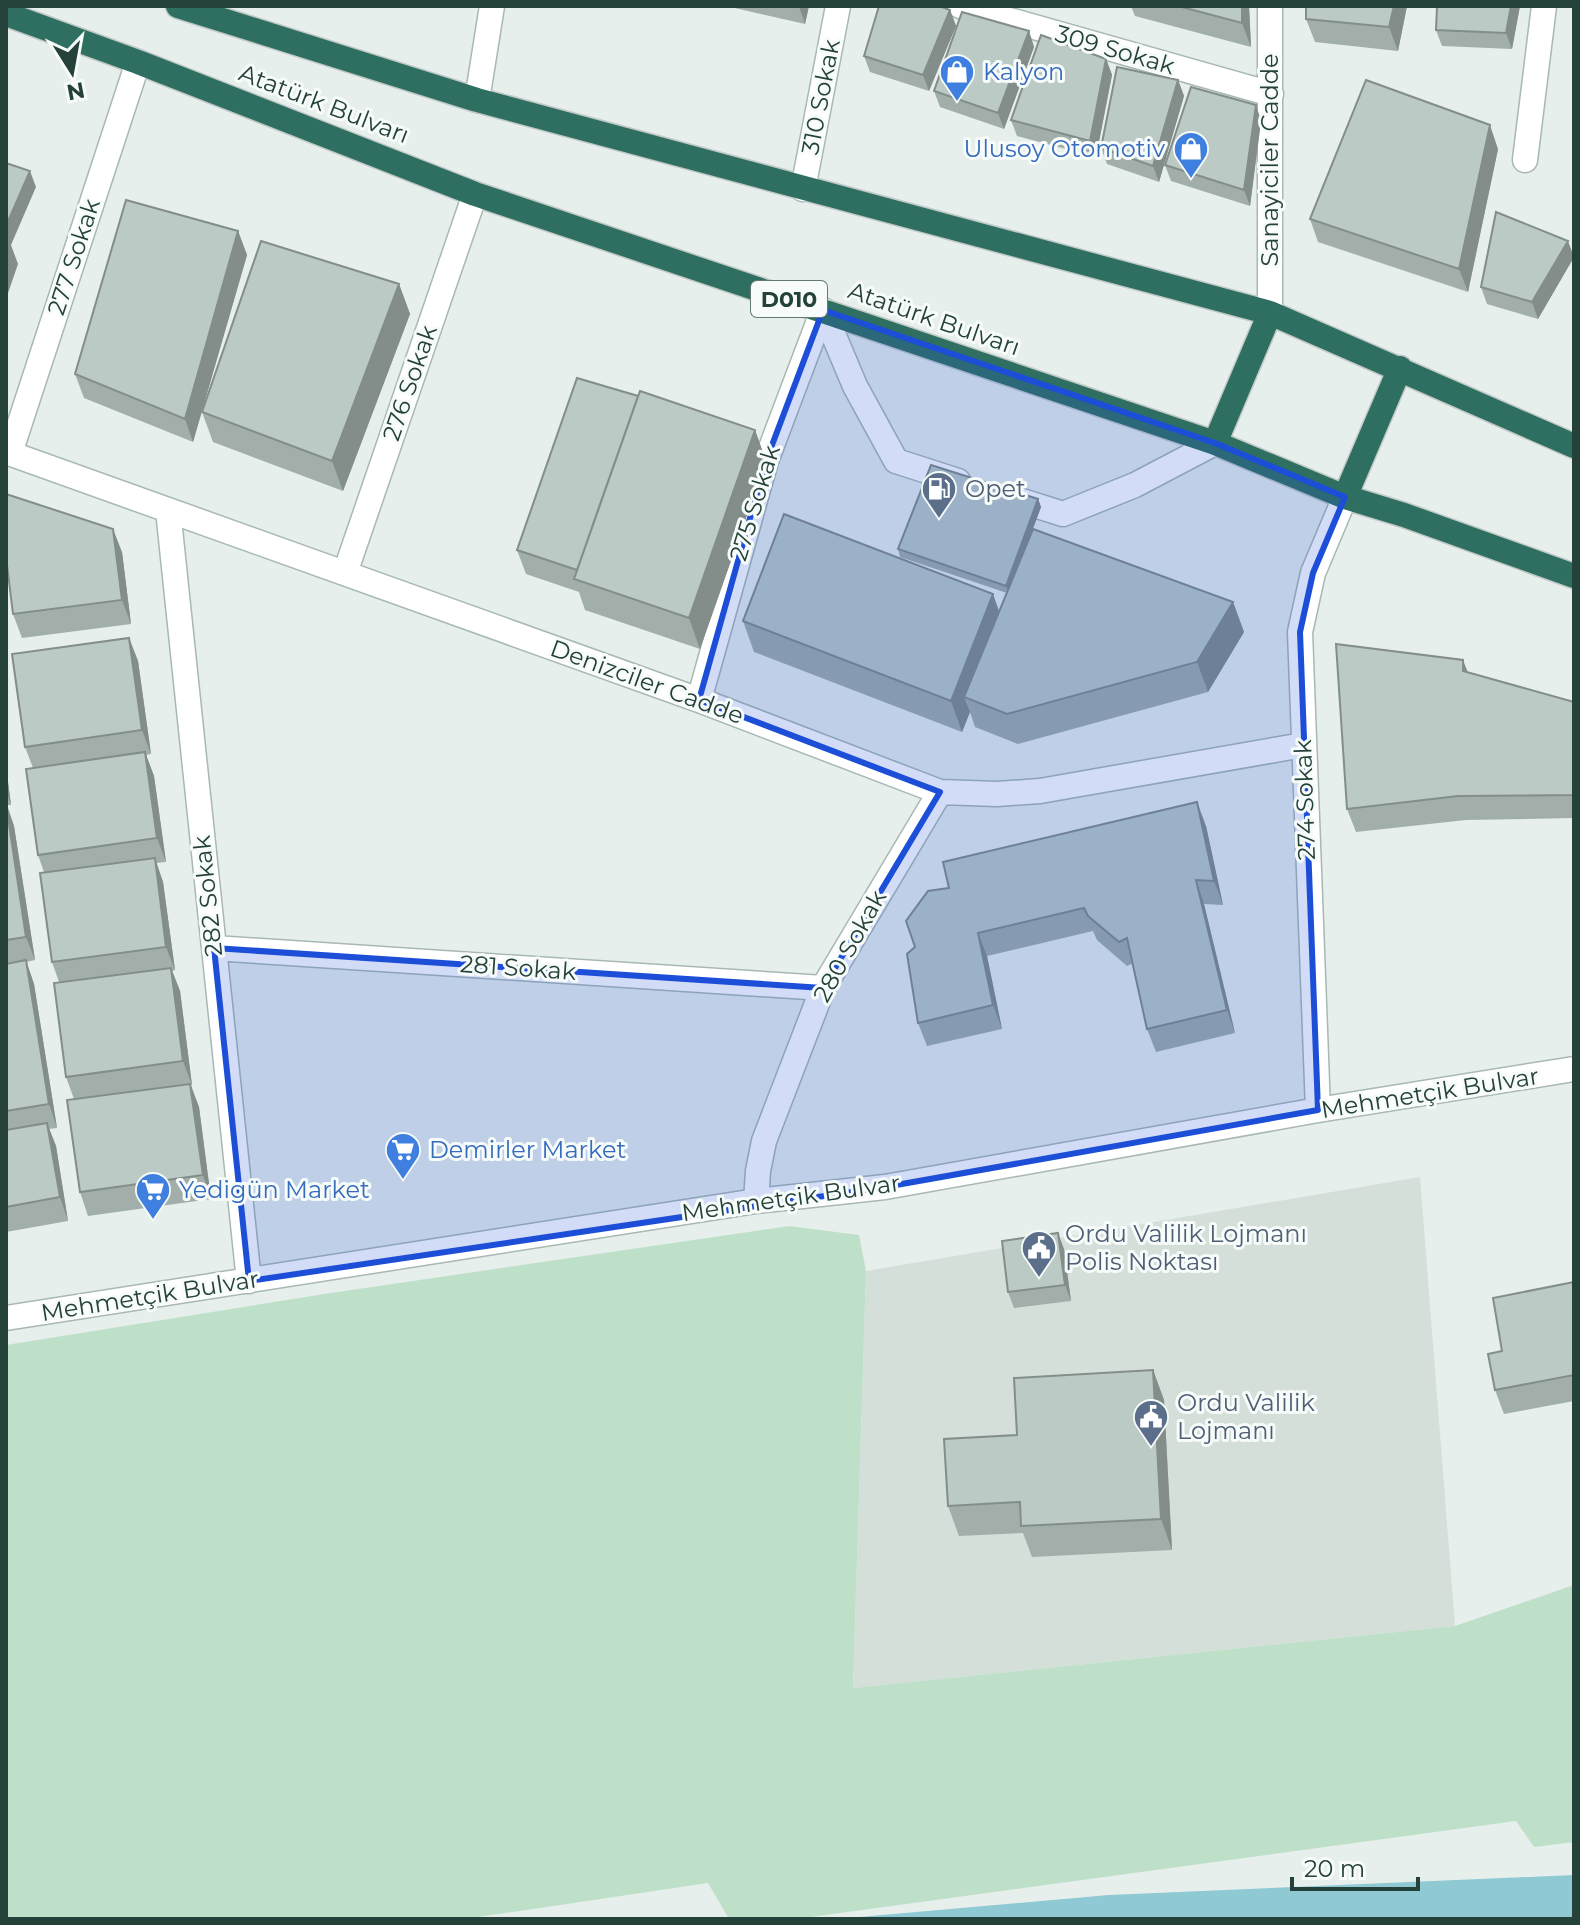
<svg xmlns="http://www.w3.org/2000/svg" width="1580" height="1925" viewBox="0 0 1580 1925" font-family="Montserrat,sans-serif">
  <style>
    .built { fill: #d4dfda }
    .green { fill: #bfe0c8 }
    .water { fill: #8ec9d4 }
    .lines { fill: none; stroke-linecap: round; stroke-linejoin: round }
    .minor-casing { stroke: #a8b8b2; stroke-width: 27 }
    .highway-casing { stroke: #c2cac8; stroke-width: 27 }
    .minor { stroke: #fff; stroke-width: 24 }
    .highway { stroke: #2f6f62; stroke-width: 24 }
    .wall { fill: #a1aea9 }
    .shaded-wall { fill: #838d89 }
    .building { fill: #bbcac4; stroke: #838d89; stroke-width: 2 }
    .marked { fill: #1d4ed8; fill-opacity: 0.2; stroke: #1d4ed8; stroke-width: 6; stroke-linejoin: round }
    .labels { text-anchor: middle; stroke-width: 6; stroke-linejoin: round; paint-order: stroke }
    .shield { fill: #f7fbf9; stroke: #637a73; stroke-width: 2 }
    .shield-label { font-size: 22px; font-weight: bold; fill: #24423a }
    .street-label { font-size: 24px; fill: #24423a; stroke: #f7fbf9 }
    .shop-label { font-size: 24px; fill: #366cbe; stroke: #f7fbf9; text-anchor: start }
    .service-label { font-size: 24px; fill: #4e5e75; stroke: #f7fbf9; text-anchor: start }
  </style>
  <rect width="100%" height="100%" fill="#e6efeb"/>
  <path class="built" d="M1420 1177 1455 1626 853 1688 866 1271Z"/>
  <path class="green" d="M789 1226 859 1235 866 1271 853 1688 1455 1626 1574 1585V1842L1534 1847 1516 1821 796 1919H729L708 1883 465 1919H6V1345L324 1294Z"/>
  <path class="water" d="M1574 1875V1919H837L1109 1895Z"/>
  <g class="lines">
    <defs>
      <path id="minor" d="M960 6 1271 94
        M477 100 492 6
        M1525 160 1544 6
        M803 189 838 6
        M823 310 855 386 896 461 958 481
        M1270 313V6
        M6 452 699 700 940 792 997 794 1040 791 1303 745
        M10 453 138 62
        M1009 497 1063 514 1135 485 1215 443
        M168 510 249 1281
        M345 573 475 194
        M699 700 766 461 823 310
        M214 948 823 988
        M1318 1110 1300 632 1313 573 1345 497
        M756 1201 758 1171 764 1141 823 988 940 792
        M6 1318 756 1201 885 1187 1318 1110 1574 1069"/>
      <path id="highway" d="M178 6 477 100 1270 313 1574 446
        M6 14 138 62 475 194 1215 443 1345 497 1404 515 1574 576
        M1215 443 1270 313
        M1345 497 1400 368"/>
    </defs>
    <use href="#minor" class="minor-casing"/>
    <use href="#highway" class="highway-casing"/>
    <use href="#minor" class="minor"/>
    <use href="#highway" class="highway"/>
  </g>
  <path class="wall" d="M726 6H809L805 24Z
    M1131 6H1249L1251 47 1135 16Z
    M1306 6H1407L1398 51 1315 42 1306 19Z
    M1520 6 1512 49 1442 46 1436 30Z
    M950 10 956 26 929 91 870 72 864 56Z
    M1029 31 1034 47 1004 129 940 107 934 91Z
    M1106 59 1112 75 1096 157 1017 136 1011 120Z
    M1178 80 1184 96 1159 182 1107 164 1101 148Z
    M1256 105 1261 121 1250 206 1171 181 1165 165Z
    M1498 149 1468 292 1318 242 1310 219Z
    M238 231 247 255 193 442 84 398 75 374Z
    M1574 257 1538 319 1487 304 1481 287Z
    M399 284 410 314 343 491 213 442 202 412Z
    M755 430 766 461 700 649 585 610 579 592 526 574 517 550Z
    M1038 499 1041 507 1024 551 1233 602 1244 632 1208 692 1018 744 975 727 970 712 962 732 754 652 743 621 999 612 1007 593 900 557 898 549Z
    M122 552 131 624 22 638 13 614Z
    M129 638 138 661 151 754 146 755 154 776 166 862 156 863 163 882 175 970 172 971 180 991 192 1085H191L199 1107 211 1199 88 1216 80 1192 74 1099 66 1077 59 982 52 962 44 872 38 855 33 768 25 747Z
    M1468 672 1574 702V818L1466 820 1356 832 1347 809Z
    M6 767 11 805H7L14 826 35 960 26 962 34 984 57 1128 49 1129 56 1146 68 1221 6 1232Z
    M1206 826 1223 905 1204 904 1235 1033 1156 1052 1147 1029 1133 963 1127 966 1097 940 1093 931 987 956 1002 1029 927 1046 918 1023 915 947 949 888Z
    M1064 1249 1071 1301 1014 1308 1008 1292Z
    M1574 1282V1401L1504 1414 1495 1390 1502 1351Z
    M1153 1370 1164 1400 1172 1550 1032 1557 1023 1533 959 1536 948 1506 1017 1435Z"/>
  <path class="shaded-wall" d="M799 6H809L805 24Z
    M1242 6H1249L1251 47 1242 23Z
    M1394 6H1407L1398 51 1389 27Z
    M1511 6H1520L1512 49 1506 33Z
    M950 10 956 26 929 91 923 75Z
    M1029 31 1034 47 1004 129 998 113Z
    M1106 59 1112 75 1096 157 1090 141Z
    M1178 80 1184 96 1159 182 1153 166Z
    M1256 105 1261 121 1250 206 1244 190Z
    M1490 125 1498 149 1468 292 1459 269Z
    M30 171 36 187 11 245 18 264 6 299V250L8 244 6 239V226Z
    M238 231 247 255 193 442 185 419Z
    M1568 241 1574 257 1538 319 1532 302Z
    M399 284 410 314 343 491 332 461Z
    M755 430 766 461 700 649 689 618Z
    M1038 499 1041 507 1009 594 1006 586Z
    M113 529 122 552 131 624 122 600Z
    M993 594 1004 625 964 697 970 712 962 732 951 701Z
    M1233 602 1244 632 1208 692 1197 662Z
    M129 638 138 661 151 754 142 730Z
    M1463 660 1472 683 1463 671Z
    M145 752 154 776 166 862 157 838Z
    M6 767 11 805 6 790Z
    M1197 802 1206 826 1223 905 1214 881Z
    M6 803 14 826 35 960 26 937Z
    M155 858 163 882 175 970 166 947Z
    M1196 880 1204 904 1235 1033 1227 1010Z
    M978 933 987 956 1002 1029 993 1005Z
    M26 960 34 984 57 1128 49 1104Z
    M171 968 180 991 192 1085 183 1061Z
    M190 1084 199 1107 211 1199 203 1175Z
    M47 1123 56 1146 68 1221 60 1197Z
    M1058 1233 1064 1249 1071 1301 1065 1285Z
    M1153 1370 1164 1400 1172 1550 1161 1519Z"/>
  <path class="building" d="M879 6H939L950 10 923 75 864 56Z
    M1178 6H1242V23Z
    M1306 6H1394L1389 27 1306 19Z
    M1437 6H1511L1506 33 1436 30Z
    M962 12 1029 31 998 113 934 91Z
    M1041 35 1106 59 1090 141 1011 120Z
    M1117 67 1178 80 1153 166 1101 148Z
    M1366 80 1490 125 1459 269 1310 219Z
    M1191 87 1256 105 1244 190 1165 165Z
    M6 163 30 171 6 226Z
    M126 200 238 231 185 419 75 374Z
    M1496 212 1568 241 1532 302 1481 287Z
    M261 241 399 284 332 461 202 412Z
    M577 378 638 396 577 570 517 550Z
    M640 391 755 430 689 618 574 579Z
    M931 465 1038 499 1006 586 898 549Z
    M6 494 113 529 122 600 13 614 6 557Z
    M784 514 993 594 951 701 743 621Z
    M1033 529 1233 602 1197 662 1007 714 964 697Z
    M129 638 142 730 25 747 12 654Z
    M1336 644 1463 660V671L1574 702V795L1458 796 1347 809Z
    M145 752 157 838 38 855 26 769Z
    M1197 802 1214 881 1196 880 1227 1010 1147 1029 1127 938 1119 942 1088 916 1084 908 978 933 993 1005 918 1023 907 954 915 947 906 921 928 891 949 888 943 862Z
    M6 804 26 937 6 940Z
    M155 858 166 947 52 962 40 873Z
    M26 960 49 1104 6 1111V964Z
    M171 968 183 1061 66 1077 54 983Z
    M190 1084 203 1175 80 1192 67 1100Z
    M47 1123 60 1197 6 1207V1130Z
    M1058 1233 1065 1285 1008 1292 1002 1241Z
    M1574 1282V1375L1495 1390 1488 1354 1502 1351 1493 1298Z
    M1153 1370 1161 1519 1021 1526 1020 1502 948 1506 944 1439 1017 1435 1014 1378Z"/>
  <path class="marked" d="M823 310 1215 443 1345 497 1313 573 1300 632 1318 1110 885 1187 249 1281 214 948 823 988 940 792 699 700 766 461Z"/>
  <defs>
    <symbol id="shop-pin" viewBox="-11 -11 22 30"><path d="M0 17L-7.5 6A9.5 9.5 0 1 1 7.5 6Z" fill="#3f7fe0" stroke="#f7fbf9"/><path d="M-5-2.5h2.3a2.7 3.5 0 0 1 5.4 0H5L5.5 6h-11ZM-1.5-2.5h3a1.5 2.3 0 0 0-3 0Z" fill="#fff"/></symbol>
    <symbol id="fuel-pin" viewBox="-11 -11 22 30"><path d="M0 17L-7.5 6A9.5 9.5 0 1 1 7.5 6Z" fill="#5c6f8a" stroke="#f7fbf9"/><path d="M-5.5-6h7V0h2V4h1.3V-2.5L3-4.5l.8-.8L6-3V5H2.5V1h-1V6h-7ZM-4.2-4.7v3.2H.2V-4.7Z" fill="#fff"/></symbol>
    <symbol id="supermarket-pin" viewBox="-11 -11 22 30"><path d="M0 17L-7.5 6A9.5 9.5 0 1 1 7.5 6Z" fill="#3f7fe0" stroke="#f7fbf9"/><path d="M-6-5.5h2.5l.6 2H6L4.5 2H-2.5L-4.4-4H-6ZM-1.5 3.2a1.3 1.3 0 1 0 .1 0ZM3 3.2a1.3 1.3 0 1 0 .1 0Z" fill="#fff"/></symbol>
    <symbol id="civic-pin" viewBox="-11 -11 22 30"><path d="M0 17L-7.5 6A9.5 9.5 0 1 1 7.5 6Z" fill="#5c6f8a" stroke="#f7fbf9"/><path d="M-.6-6.5H3V-4.5H.6V-3L4-1V1h2V6H-6V1h2V-1L-.6-3ZM-1.2 2.5V6h2.4V2.5Z" fill="#fff"/></symbol>
  </defs>
  <g fill-rule="evenodd">
    <use href="#shop-pin" x="937" y="52" width="40" height="54"/>
    <use href="#shop-pin" x="1171" y="129" width="40" height="54"/>
    <use href="#fuel-pin" x="919" y="469" width="40" height="54"/>
    <use href="#supermarket-pin" x="383" y="1130" width="40" height="54"/>
    <use href="#supermarket-pin" x="133" y="1170" width="40" height="54"/>
    <use href="#civic-pin" x="1019" y="1228" width="40" height="54"/>
    <use href="#civic-pin" x="1131" y="1397" width="40" height="54"/>
  </g>
  <g class="labels">
    <rect class="shield" x="751" y="281" width="76" height="36" rx="6"/>
    <g class="shield-label">
      <text x="789" y="307">D010</text>
    </g>
    <g class="street-label">
      <text transform="translate(1115 50) rotate(16)" y="8">309 Sokak</text>
      <text transform="translate(821 97) rotate(-79)" y="8">310 Sokak</text>
      <text transform="translate(324 104) rotate(21)" y="8">Atatürk Bulvarı</text>
      <text transform="translate(1270 160) rotate(-90)" y="8">Sanayiciler Cadde</text>
      <text transform="translate(74 257) rotate(-72)" y="8">277 Sokak</text>
      <text transform="translate(934 319) rotate(19)" y="8">Atatürk Bulvarı</text>
      <text transform="translate(410 383) rotate(-71)" y="8">276 Sokak</text>
      <text transform="translate(755 503) rotate(-73)" y="8">275 Sokak</text>
      <text transform="translate(647 682) rotate(20)" y="8">Denizciler Cadde</text>
      <text transform="translate(1305 800) rotate(-92)" y="8">274 Sokak</text>
      <text transform="translate(208 896) rotate(-96)" y="8">282 Sokak</text>
      <text transform="translate(850 946) rotate(-61)" y="8">280 Sokak</text>
      <text transform="translate(518 968) rotate(4)" y="8">281 Sokak</text>
      <text transform="translate(1430 1093) rotate(-9)" y="8">Mehmetçik Bulvar</text>
      <text transform="translate(791 1198) rotate(-8)" y="8">Mehmetçik Bulvar</text>
      <text transform="translate(150 1296) rotate(-9)" y="8">Mehmetçik Bulvar</text>
    </g>
    <g class="shop-label">
      <text x="983" y="80">Kalyon</text>
      <text x="1165" y="157" text-anchor="end">Ulusoy Otomotiv</text>
      <text x="429" y="1158">Demirler Market</text>
      <text x="179" y="1198">Yedigün Market</text>
    </g>
    <g class="service-label">
      <text x="965" y="497">Opet</text>
      <text x="1065" y="1242">Ordu Valilik Lojmanı<tspan x="1065" dy="28">Polis Noktası</tspan></text>
      <text x="1177" y="1411">Ordu Valilik<tspan x="1177" dy="28">Lojmanı</tspan></text>
    </g>
  </g>
  <rect width="1580" height="1925" fill="none" stroke="#24423a" stroke-width="16"/>
  <g transform="translate(72 72) rotate(169)" stroke="#f7fbf9" stroke-width="6" paint-order="stroke">
  <path d="M0-6L14 30L0 20L-14 30Z" fill="#24423a"/>
  <text y="-12" font-size="22" font-weight="bold" text-anchor="middle" fill="#24423a">N</text>
  </g>
  <path d="M1292 1877v12h126v-12" fill="none" stroke="#24423a" stroke-width="4"/>
  <text x="1304" y="1877" font-size="24" fill="#24423a" stroke="#f7fbf9" stroke-width="6" paint-order="stroke">20 m</text>
</svg>
